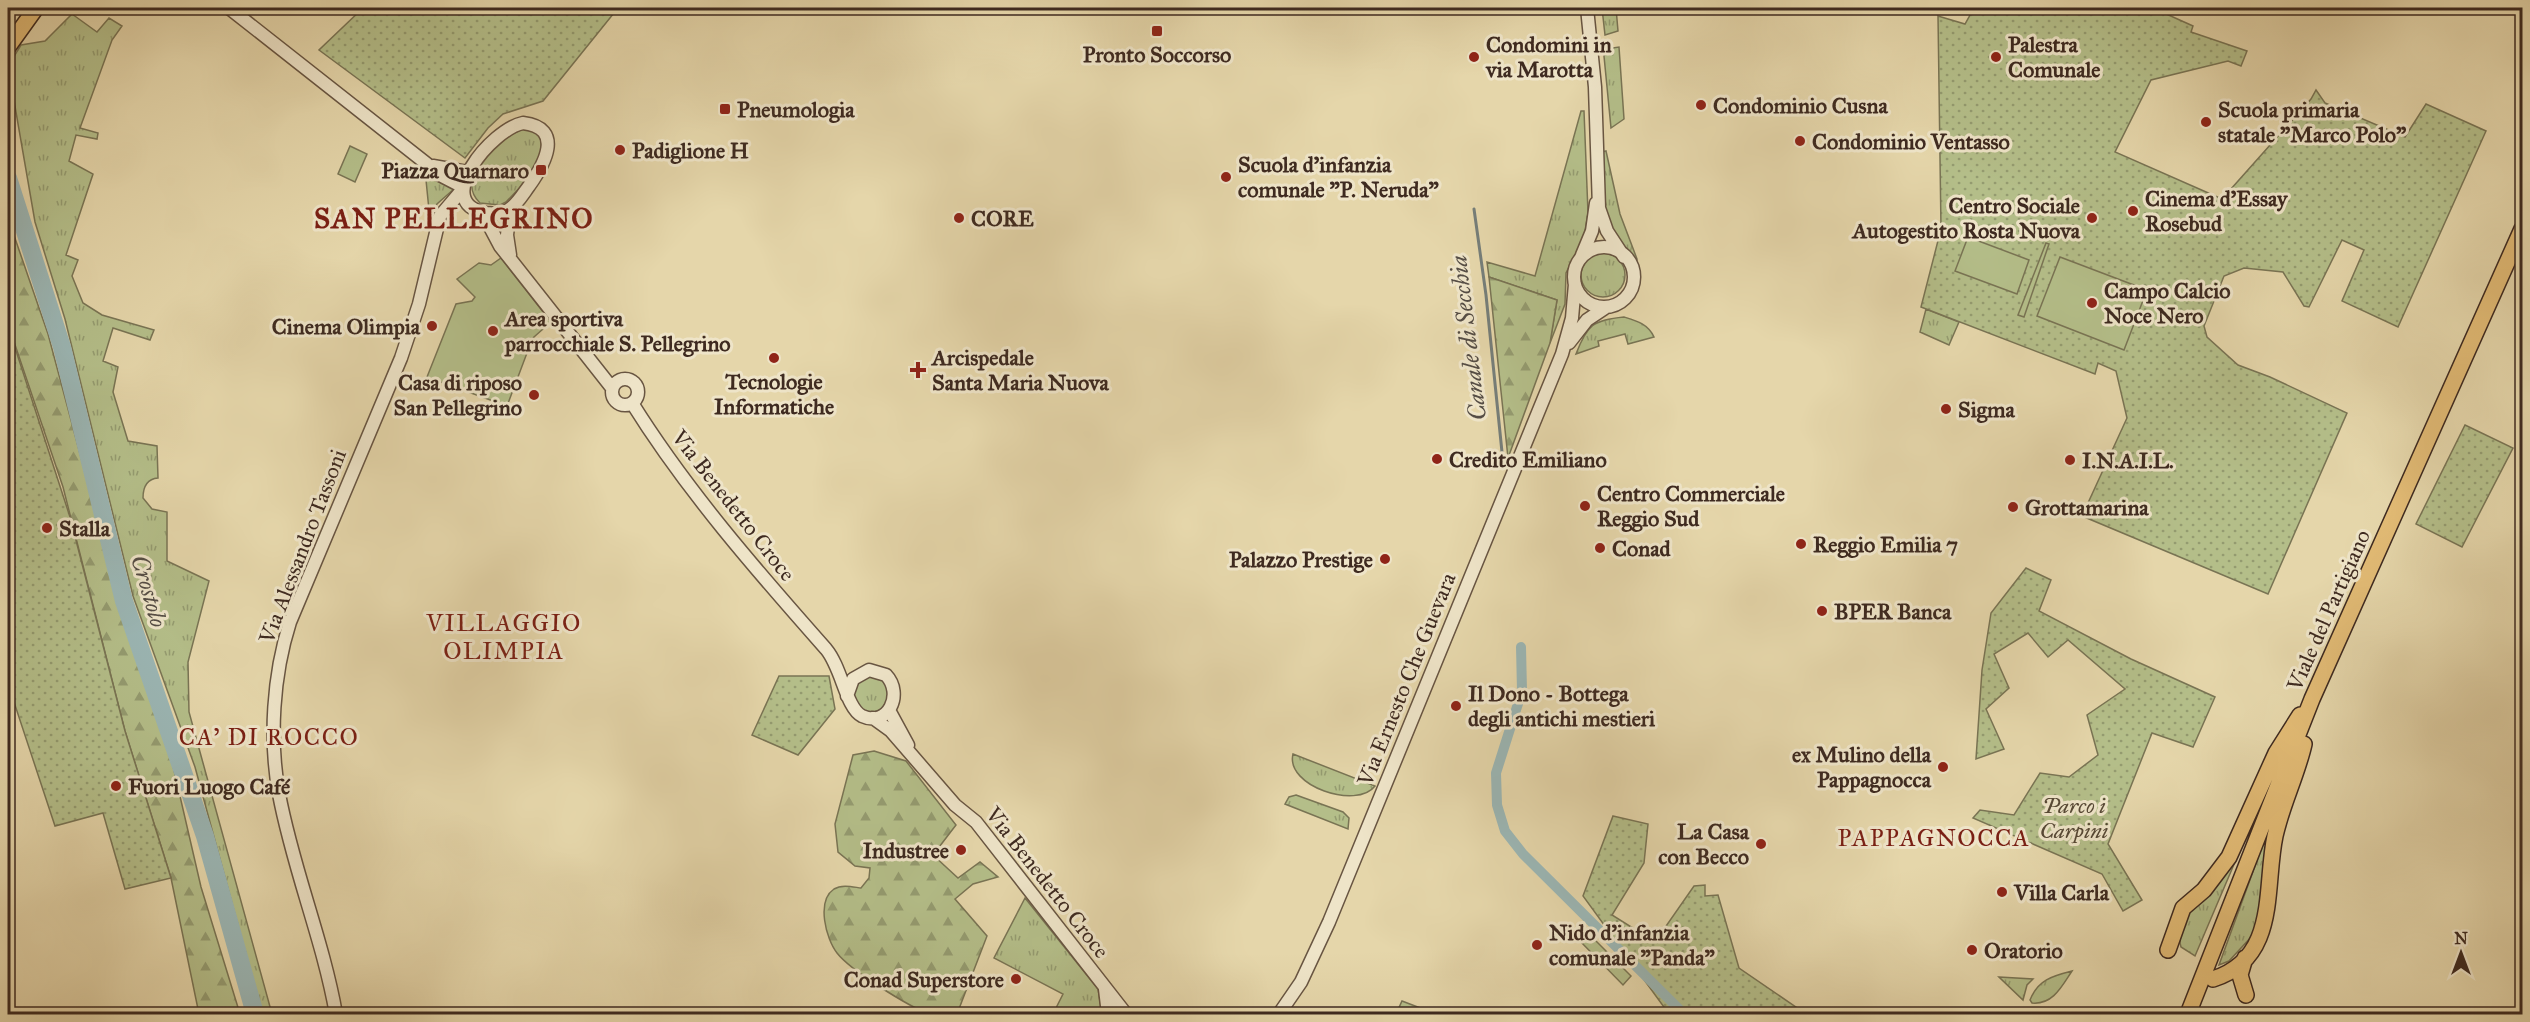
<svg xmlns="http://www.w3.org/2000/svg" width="2530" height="1022" viewBox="0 0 2530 1022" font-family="'IM FELL Great Primer',serif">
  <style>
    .grass { fill: url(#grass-tufts); stroke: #797454; stroke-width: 1.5 }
    .forest { fill: url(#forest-firs); stroke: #797454; stroke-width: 1.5 }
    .park { fill: url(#park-dots); stroke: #797454; stroke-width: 1.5 }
    .garden { fill: #b4be89; stroke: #797454; stroke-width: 1.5 }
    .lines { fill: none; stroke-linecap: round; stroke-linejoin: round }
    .stream { stroke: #767e79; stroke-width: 3 }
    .canal { stroke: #9bb6b4; stroke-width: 10 }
    .river { stroke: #9bb6b4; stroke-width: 18 }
    .minor-casing { stroke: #685542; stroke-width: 15 }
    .major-casing { stroke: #3e2a20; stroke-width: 18 }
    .minor { stroke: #eee4c8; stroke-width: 12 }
    .major { stroke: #e2bb75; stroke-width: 15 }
    .poi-dot { fill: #8f2418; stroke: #eee4c8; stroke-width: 2 }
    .labels { text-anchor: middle; stroke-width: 6; stroke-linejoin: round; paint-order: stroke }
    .poi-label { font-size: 22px; font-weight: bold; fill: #3e2a20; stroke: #eee4c8; text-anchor: start }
    .street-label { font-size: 22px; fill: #3e2a20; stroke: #eee4c8 }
    .park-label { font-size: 22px; font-style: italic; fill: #564835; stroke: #eee4c8 }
    .water-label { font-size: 24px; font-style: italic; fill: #554d45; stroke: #eee4c8 }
    .neighbourhood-label { font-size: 24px; letter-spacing: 1.5px; fill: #7a1f14; stroke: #eee4c8 }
    .district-label { font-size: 28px; font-weight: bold; letter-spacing: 1.5px; fill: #7a1f14; stroke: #eee4c8 }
  </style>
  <defs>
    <pattern id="grass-tufts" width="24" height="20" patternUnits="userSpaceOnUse" patternTransform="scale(1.5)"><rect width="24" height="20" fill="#b4be89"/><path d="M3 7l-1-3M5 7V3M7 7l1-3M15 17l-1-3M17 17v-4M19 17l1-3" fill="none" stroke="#949b70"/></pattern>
    <pattern id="forest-firs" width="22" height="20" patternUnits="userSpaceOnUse" patternTransform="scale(1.5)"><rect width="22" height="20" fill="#b4be89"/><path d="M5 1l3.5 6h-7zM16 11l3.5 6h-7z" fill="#949b70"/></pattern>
    <pattern id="park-dots" width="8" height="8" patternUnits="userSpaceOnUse" patternTransform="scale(1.5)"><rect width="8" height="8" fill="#b4be89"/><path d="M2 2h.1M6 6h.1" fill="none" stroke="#949b70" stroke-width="1.8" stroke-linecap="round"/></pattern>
  </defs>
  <rect width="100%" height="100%" fill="#e5d6aa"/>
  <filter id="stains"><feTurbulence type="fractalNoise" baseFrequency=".00333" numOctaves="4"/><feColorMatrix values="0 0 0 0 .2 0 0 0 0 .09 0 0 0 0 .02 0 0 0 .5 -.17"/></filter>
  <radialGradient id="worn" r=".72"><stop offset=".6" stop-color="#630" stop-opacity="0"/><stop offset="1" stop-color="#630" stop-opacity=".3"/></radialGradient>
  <path class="grass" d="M1602 8H1616L1618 31 1605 35Z
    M72 14 97 32 109 18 122 26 112 40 80 128 98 133 97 139 76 135 69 161 93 174 66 255 78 260 72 276 83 303 102 315 154 330 150 340 113 328 103 361 118 367 113 392 128 441 157 446 158 478C146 479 143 488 143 498L152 509 167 512V561L209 581 188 662 189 712 272 1014H262L195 767 133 596 65 319 35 222 8 66 21 45 45 41Z
    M1619 47 1624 119 1611 128 1604 56 1606 49Z
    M1581 111H1584L1588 213 1584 237 1566 273 1565 304 1550 343 1557 300 1489 277 1487 262 1535 276Z
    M523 129 537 132C553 155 522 186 506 202L500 205 480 203C453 177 499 138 523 129Z
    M1606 151 1620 214 1637 259 1636 266 1606 219 1601 152Z
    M420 170 454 189 437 204 430 220 426 180Z
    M1581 275a22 22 0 1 1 44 0a22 22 0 1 1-44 0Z
    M1926 309 1959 322 1949 345 1920 332Z
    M1624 317C1637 321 1648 324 1654 337L1628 344 1625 334 1598 341 1599 346 1576 354C1587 325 1593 320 1624 317Z
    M853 694a18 18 0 1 1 36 0a18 18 0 1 1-36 0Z
    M1293 754 1375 786C1357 810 1285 786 1293 754Z
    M2281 754 2195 956 2181 947 2180 943 2182 918 2207 892Z
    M2295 756 2265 895 2253 935 2229 961 2219 965Z
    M1296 795 1343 812 1349 818 1348 829 1285 804 1289 797Z
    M1025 898 1098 989 1102 1014H1053L1063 994 994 958Z
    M2072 971C2062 986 2053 1005 2032 1003L2030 1000C2038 980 2052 976 2072 971Z
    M1999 977 2033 979 2027 985 2023 1000Z"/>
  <path class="forest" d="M8 218 48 334 98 521 170 753 201 887 240 1014H199L171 878 125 731 63 487 8 324Z
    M1489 277 1557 300 1550 343 1508 458Z
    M874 751 906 761 956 825 933 855 958 878 980 862 998 877 973 884 955 899 987 936 957 1014C949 1015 937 1016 929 1014 908 1006 851 971 837 953 826 939 816 901 834 889 842 884 853 887 861 888L869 878 870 868 855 866 838 852 835 824 853 755Z"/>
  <path class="park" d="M363 8H618L543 101 503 114 488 128 465 158 319 50Z
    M1974 8H2153L2193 26 2191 32 2247 51 2241 66 2228 61 2151 80 2115 152 2222 199 2311 99 2316 90 2325 103 2405 137 2426 104 2486 131 2398 327 2342 301 2364 250 2342 240 2309 307 2304 306 2283 272 2244 268 2224 276 2204 326 2207 337 2238 365 2270 377 2347 413 2268 594 2082 516 2127 418 2116 371 2098 363 2095 374 1921 307 1941 229 1938 16 1965 24Z
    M8 326 70 517 125 731 171 878 125 889 103 813 55 826 8 684Z
    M2465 425 2513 448 2462 547 2416 524Z
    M2026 568 2051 580 2039 611 2131 659 2215 697 2193 747 2152 733 2108 844 2142 900 2123 911 2102 874 1973 818 1980 810 2014 815 2040 773 2069 777 2098 755 2087 715 2125 689 2068 640 2048 657 2028 633 1994 654 2009 688 1986 709 2004 749 1976 759 1982 670 1991 613Z
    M779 676H829L835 709 798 755 752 735Z
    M1613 816 1648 824 1644 863 1612 915 1655 942 1694 886 1705 885V896L1718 895 1739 968 1806 1014H1669L1583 896Z"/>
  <path class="garden" d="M350 146 367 154 355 182 338 174Z
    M1968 237 2029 260 2017 294 1955 271Z
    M2046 243 2049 244 2024 317 2018 315Z
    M2060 257 2147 290 2124 350 2037 316Z
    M501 258 551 322 526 344 527 353 507 406 427 377 456 304 472 301 475 297 457 279 479 263 491 265Z
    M1587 932 1631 976 1623 985 1579 940Z
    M1402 1001 1436 1014H1396Z"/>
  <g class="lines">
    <path class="stream" d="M1474 209 1486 295 1503 462"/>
    <path class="canal" d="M1521 647 1522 691 1496 773 1497 805 1505 831 1523 854 1684 1014"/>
    <path class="river" d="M8 178 62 347 124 601 205 836 255 1014"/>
    <defs>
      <path id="minor" d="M229 8 427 164 436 173 463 187
        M1587 8 1595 87 1599 208 1607 231 1624 257
        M523 123C565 128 544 165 529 186 523 194 517 205 508 210 501 214 493 214 486 213 430 203 492 129 523 123Z
        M433 166 467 172
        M482 212 500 246 612 388
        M1574 277a30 30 0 1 1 60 0a30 30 0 1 1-60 0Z
        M510 255 507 235 510 209
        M1582 255 1592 231 1596 203
        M1569 343 1587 320 1605 308
        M612 392a13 13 0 1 1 26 0a13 13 0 1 1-26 0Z
        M632 403C687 491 757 571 826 649 842 668 846 708 862 716 888 728 904 694 886 675L869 670 853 679 847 696
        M889 710 908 745
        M873 718 891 731 955 805 976 822 1126 1014
        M1105 989 1108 1014
        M336 1014C323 940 293 869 279 794 269 739 273 675 290 622L401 358 419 304 440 216 463 189
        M1279 1014 1301 982 1329 922 1562 354 1572 318 1575 284"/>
      <path id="major" d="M8 47 36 8
        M2168 950 2183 908 2204 890 2229 857 2276 753 2300 715
        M2245 958 2240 975 2246 995
        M2213 979C2279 958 2264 888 2275 836 2282 804 2297 775 2304 744
        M2188 1014 2312 699 2522 229"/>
    </defs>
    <use href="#minor" class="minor-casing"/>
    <use href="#major" class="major-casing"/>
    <use href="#minor" class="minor"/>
    <use href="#major" class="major"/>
  </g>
  <g class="poi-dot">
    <rect x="1151" y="25" width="12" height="12" rx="3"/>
    <circle cx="1474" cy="57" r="6"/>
    <circle cx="1996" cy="57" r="6"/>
    <circle cx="1701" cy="105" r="6"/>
    <rect x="719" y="103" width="12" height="12" rx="3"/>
    <circle cx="2206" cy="122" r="6"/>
    <circle cx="1800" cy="141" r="6"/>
    <circle cx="620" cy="150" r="6"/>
    <rect x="535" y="164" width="12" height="12" rx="3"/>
    <circle cx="1226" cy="177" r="6"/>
    <circle cx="2133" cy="211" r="6"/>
    <circle cx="959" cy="218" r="6"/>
    <circle cx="2092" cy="218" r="6"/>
    <circle cx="2092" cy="303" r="6"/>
    <circle cx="432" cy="326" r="6"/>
    <circle cx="493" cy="331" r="6"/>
    <circle cx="774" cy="358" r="6"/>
    <path d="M915 361h6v6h6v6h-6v6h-6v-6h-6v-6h6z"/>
    <circle cx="534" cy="395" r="6"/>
    <circle cx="1946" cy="409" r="6"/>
    <circle cx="1437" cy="459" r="6"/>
    <circle cx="2070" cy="460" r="6"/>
    <circle cx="1585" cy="506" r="6"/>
    <circle cx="2013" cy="507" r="6"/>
    <circle cx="47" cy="528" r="6"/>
    <circle cx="1801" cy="544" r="6"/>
    <circle cx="1600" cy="548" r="6"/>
    <circle cx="1385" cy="559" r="6"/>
    <circle cx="1822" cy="611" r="6"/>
    <circle cx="1456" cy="706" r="6"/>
    <circle cx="1943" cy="767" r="6"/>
    <circle cx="116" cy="786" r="6"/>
    <circle cx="1761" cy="844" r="6"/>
    <circle cx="961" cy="850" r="6"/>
    <circle cx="2002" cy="892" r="6"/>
    <circle cx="1537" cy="945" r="6"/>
    <circle cx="1972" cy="950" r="6"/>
    <circle cx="1016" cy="979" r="6"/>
  </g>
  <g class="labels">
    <g class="poi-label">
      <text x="1486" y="52">Condomini in<tspan x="1486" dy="25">via Marotta</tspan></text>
      <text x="2008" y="52">Palestra<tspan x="2008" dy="25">Comunale</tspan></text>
      <text x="1157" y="62" text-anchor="middle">Pronto Soccorso</text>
      <text x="1713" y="113">Condominio Cusna</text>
      <text x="737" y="117">Pneumologia</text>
      <text x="2218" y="117">Scuola primaria<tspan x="2218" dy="25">statale "Marco Polo"</tspan></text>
      <text x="1812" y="149">Condominio Ventasso</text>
      <text x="632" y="158">Padiglione H</text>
      <text x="1238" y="172">Scuola d'infanzia<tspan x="1238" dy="25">comunale "P. Neruda"</tspan></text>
      <text x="529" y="178" text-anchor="end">Piazza Quarnaro</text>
      <text x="2145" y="206">Cinema d'Essay<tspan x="2145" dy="25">Rosebud</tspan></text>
      <text x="2080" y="213" text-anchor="end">Centro Sociale<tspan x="2080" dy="25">Autogestito Rosta Nuova</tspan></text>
      <text x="971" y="226">CORE</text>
      <text x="2104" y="298">Campo Calcio<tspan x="2104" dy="25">Noce Nero</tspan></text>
      <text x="505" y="326">Area sportiva<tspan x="505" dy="25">parrocchiale S. Pellegrino</tspan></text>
      <text x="420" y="334" text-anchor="end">Cinema Olimpia</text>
      <text x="932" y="365">Arcispedale<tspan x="932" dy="25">Santa Maria Nuova</tspan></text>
      <text x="774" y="389" text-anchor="middle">Tecnologie<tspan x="774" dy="25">Informatiche</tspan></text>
      <text x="522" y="390" text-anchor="end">Casa di riposo<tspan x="522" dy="25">San Pellegrino</tspan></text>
      <text x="1958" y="417">Sigma</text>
      <text x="1449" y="467">Credito Emiliano</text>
      <text x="2082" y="468">I.N.A.I.L.</text>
      <text x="1597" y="501">Centro Commerciale<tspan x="1597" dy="25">Reggio Sud</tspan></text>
      <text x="2025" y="515">Grottamarina</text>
      <text x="59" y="536">Stalla</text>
      <text x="1813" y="552">Reggio Emilia 7</text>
      <text x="1612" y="556">Conad</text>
      <text x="1373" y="567" text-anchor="end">Palazzo Prestige</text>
      <text x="1834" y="619">BPER Banca</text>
      <text x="1468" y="701">Il Dono - Bottega<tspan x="1468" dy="25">degli antichi mestieri</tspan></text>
      <text x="1931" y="762" text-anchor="end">ex Mulino della<tspan x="1931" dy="25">Pappagnocca</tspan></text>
      <text x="128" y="794">Fuori Luogo Café</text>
      <text x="1749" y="839" text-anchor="end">La Casa<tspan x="1749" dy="25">con Becco</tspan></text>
      <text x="949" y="858" text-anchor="end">Industree</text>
      <text x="2014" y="900">Villa Carla</text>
      <text x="1549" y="940">Nido d'infanzia<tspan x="1549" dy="25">comunale "Panda"</tspan></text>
      <text x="1984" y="958">Oratorio</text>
      <text x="1004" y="987" text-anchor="end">Conad Superstore</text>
    </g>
    <g class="street-label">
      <text transform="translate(734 505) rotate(52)" y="8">Via Benedetto Croce</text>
      <text transform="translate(302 546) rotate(-69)" y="8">Via Alessandro Tassoni</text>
      <text transform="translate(2328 610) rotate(-66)" y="8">Viale del Partigiano</text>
      <text transform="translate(1406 679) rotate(-68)" y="8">Via Ernesto Che Guevara</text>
      <text transform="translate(1048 882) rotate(52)" y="8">Via Benedetto Croce</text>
    </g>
    <g class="park-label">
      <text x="2074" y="813">Parco i<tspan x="2074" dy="25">Carpini</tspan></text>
    </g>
    <g class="water-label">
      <text transform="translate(1468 338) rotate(-97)" y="8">Canale di Secchia</text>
      <text transform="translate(149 591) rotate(74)" y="8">Crostolo</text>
    </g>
    <g class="neighbourhood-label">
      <text x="504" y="631">VILLAGGIO<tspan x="504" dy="28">OLIMPIA</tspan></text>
      <text x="269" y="745">CA' DI ROCCO</text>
      <text x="1934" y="846">PAPPAGNOCCA</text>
    </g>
    <g class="district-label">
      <text x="454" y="228">SAN PELLEGRINO</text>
    </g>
  </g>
  <rect width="2530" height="1022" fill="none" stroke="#e5d6aa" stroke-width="30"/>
  <rect x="9" y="9" width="2512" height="1004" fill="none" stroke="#3e2a20" stroke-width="3"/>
  <rect x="15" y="15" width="2500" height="992" fill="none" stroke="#3e2a20" stroke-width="1.5"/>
  <g transform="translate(2461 953)" stroke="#eee4c8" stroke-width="4.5" paint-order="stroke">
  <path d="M0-4.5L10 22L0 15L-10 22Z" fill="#3e2a20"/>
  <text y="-9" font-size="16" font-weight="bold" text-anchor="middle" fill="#3e2a20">N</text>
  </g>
  <rect width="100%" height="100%" filter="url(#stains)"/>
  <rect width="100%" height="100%" fill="url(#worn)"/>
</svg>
